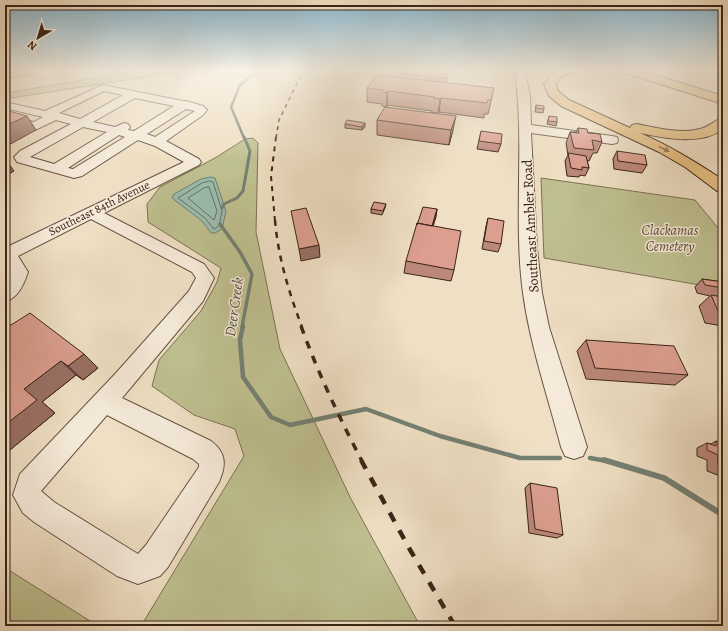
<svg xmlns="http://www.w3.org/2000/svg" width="728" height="631" viewBox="0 0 728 631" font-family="Alegreya,serif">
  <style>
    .green { fill: #bfc090; stroke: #7c7254 }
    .water { fill: #9abdaf; stroke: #748073 }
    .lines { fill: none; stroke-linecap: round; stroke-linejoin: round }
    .shore { stroke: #6a7064; stroke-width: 1 }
    .stream-far4 { stroke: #748073; stroke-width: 2.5 }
    .stream-far3 { stroke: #748073; stroke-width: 3 }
    .stream-far2 { stroke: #748073; stroke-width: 3.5 }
    .stream-far1 { stroke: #748073; stroke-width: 4.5 }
    .stream { stroke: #748073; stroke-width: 6 }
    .minor-casing { stroke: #675343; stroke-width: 2 }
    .highway-casing { stroke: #3a2418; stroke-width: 2 }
    .path { stroke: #3a2418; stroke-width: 1.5; stroke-dasharray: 0.5 1; stroke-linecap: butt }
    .minor { fill: #f5ead9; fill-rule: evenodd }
    .highway { fill: #e8c082; fill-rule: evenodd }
    .rail-far4 { stroke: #3a2418; stroke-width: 1.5; stroke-dasharray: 4 4; stroke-linecap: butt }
    .rail-far3 { stroke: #3a2418; stroke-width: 2; stroke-dasharray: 5 5; stroke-linecap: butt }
    .rail-far2 { stroke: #3a2418; stroke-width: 2.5; stroke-dasharray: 6 6; stroke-linecap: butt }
    .rail-far1 { stroke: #3a2418; stroke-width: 3.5; stroke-dasharray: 8 8; stroke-linecap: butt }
    .rail { stroke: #3a2418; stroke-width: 4.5; stroke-dasharray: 10 10; stroke-linecap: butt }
    .wall { fill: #bc887b; stroke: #3a2418 }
    .shaded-wall { fill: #996f64; stroke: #3a2418 }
    .building { fill: #db9e8f; stroke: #3a2418 }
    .oneway { fill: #91724d }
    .labels { text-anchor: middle; stroke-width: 3; stroke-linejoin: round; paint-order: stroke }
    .far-street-label { font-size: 12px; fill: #3a2418; stroke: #f5ead9 }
    .street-label { font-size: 14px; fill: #3a2418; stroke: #f5ead9 }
    .park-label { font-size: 14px; font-style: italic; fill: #5b4b36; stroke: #f5ead9 }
    .water-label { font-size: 15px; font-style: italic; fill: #575245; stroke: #f5ead9 }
  </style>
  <rect width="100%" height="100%" fill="#efdfc4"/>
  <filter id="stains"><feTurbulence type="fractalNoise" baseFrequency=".005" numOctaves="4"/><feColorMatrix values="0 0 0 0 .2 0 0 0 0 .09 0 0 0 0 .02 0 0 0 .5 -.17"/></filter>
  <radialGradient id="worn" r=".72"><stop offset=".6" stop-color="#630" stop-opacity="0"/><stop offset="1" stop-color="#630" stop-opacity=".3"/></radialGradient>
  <path class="green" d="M136 71H185L5 99V93Z
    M253 138 258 143 256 232 280 349 351 499 420 626H141L244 456 235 429 194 415 152 386 159 360 201 311 217 282 221 268 148 222 147 204 160 187 215 158 245 139Z
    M541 178 695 200 723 234V289L544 258Z
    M5 568 7 569 98 626H5Z"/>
  <path class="water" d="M210 177 215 178 226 211 222 229 215 233H211L202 221 172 198 174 194 201 179Z"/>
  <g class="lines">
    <path class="shore" d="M210 181 213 182 222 211 219 226 214 229 205 218 178 198 202 183Z
      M209 187 217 211 214 220 188 198 204 188Z"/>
    <path class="stream-far4" d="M244 138 231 107 240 85 257 71"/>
    <path class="stream-far3" d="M222 208 224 204 237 198 243 191 250 151 244 137"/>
    <path class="stream-far2" d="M220 224 240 252 252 274 242 327"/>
    <path class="stream-far1" d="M243 326 240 340 243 377 271 417 290 425 366 409 440 436 520 458H560
      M590 458 607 461"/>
    <path class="stream" d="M604 460 664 478 723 515"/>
    <defs>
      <path id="minor" d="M515 71H525L530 97 531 125 612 136 617 137 618 140 617 143 612 144 531 133 537 249 542 293 549 327 587 447 583 456 574 459 565 456 561 447C548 397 530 345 523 293 513 220 525 145 515 71Z
        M103 85 183 101H186L203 106 207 110 203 115 166 141 199 159 201 162 199 165 104 213 204 264 214 278 203 301 122 398 211 441C227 453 226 466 219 482L168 567 160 576 138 584 117 576 34 522 23 513 13 495 20 474 116 373 189 291 196 278 192 272 91 219 18 256 28 272C24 284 18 298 5 302V282L10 272 5 264V248L184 162 155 146 138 140 82 176 74 178 17 162 14 157 20 151 71 124 56 120 35 130 5 123V115L34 122 43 117 5 108V102L45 111ZM104 91 123 95 80 119 59 113ZM135 98 174 106 134 131 128 130 130 127 128 124 124 123 115 127 93 122ZM186 109 195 111 155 137 147 134ZM83 127 107 132 54 164 30 157ZM119 135 125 137 73 169 68 168ZM107 415 193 459 199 464V467L146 545 138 554 54 502 41 491Z"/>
      <path id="highway" d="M38 71 33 74 5 78V72Z
        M557 71H572L560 78 556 84 558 91 569 100 630 128 632 125 637 124C657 128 680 134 700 129 709 127 715 120 723 118V129C701 146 665 138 640 133 670 146 696 162 723 180V193L717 191 685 167 659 152 561 106 549 96 544 84 552 74Z
        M624 71H642L723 96V104L625 73Z"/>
    </defs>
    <use href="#minor" class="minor-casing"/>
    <use href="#highway" class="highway-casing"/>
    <path class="path" d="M37 80 95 71"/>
    <use href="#minor" class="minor"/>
    <use href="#highway" class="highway"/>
    <path class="rail-far4" d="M276 138 279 120 303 71"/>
    <path class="rail-far3" d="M275 221 271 176 276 137"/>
    <path class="rail-far2" d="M275 220C278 257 289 293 302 327"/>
    <path class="rail-far1" d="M301 326C318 373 339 417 362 461"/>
    <path class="rail" d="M361 460 409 548 455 626"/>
  </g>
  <path class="wall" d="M443 71 442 74H448L447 83 494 88 488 114H484V118L439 112 438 113H432V111L387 105V107L382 106V104L367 102V88L386 76V72Z
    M536 105 544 109 543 113 535 112Z
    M549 116 557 122 556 126 547 124Z
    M377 120 453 130 449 145 377 135Z
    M345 124 365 127 362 130 345 128Z
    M578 128 602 142 597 153H593L589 161H587L589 168 585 176 580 175 579 177 567 176 565 161 568 155 566 143 570 132H576Z
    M481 131 501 144 498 152 477 149Z
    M617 151 647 165 642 173 614 169 613 159Z
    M386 204 385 208 382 215 371 213V209Z
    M437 209 433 226 454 270 451 281 404 273 406 261Z
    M488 218 501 244 498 252 482 249 486 226Z
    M702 279 723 282V326L705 323 699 306 710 296 697 293 695 287Z
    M5 320 11 325 98 368 83 380 76 375 42 402 55 413 5 454Z
    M586 340 688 375 675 385 586 379 577 351Z
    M723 396V412L721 397Z
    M716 441 723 444V477L707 471V460L697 456V448L707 443 711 444Z
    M530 483 563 535 557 538 529 533 525 488Z"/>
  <path class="shaded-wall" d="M388 91 387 105V107V93Z
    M441 98 439 112 438 113 440 99Z
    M27 116 36 130 5 147V126Z
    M456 116 453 130 449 145 451 130Z
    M365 123V127L362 130V127Z
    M5 159 14 171 5 176Z
    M437 209 436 217 430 236 432 228Z
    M319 245 320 257 301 261 299 249Z
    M84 354 98 368 83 380 68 366Z
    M61 361 76 375 42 402 55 413 5 454V425L24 389Z"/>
  <path class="building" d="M387 71H442V74H448L446 79 386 72Z
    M377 75 494 88 491 100H488L487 103 441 98 440 99 434 98 435 97 388 91 387 93 382 92 383 90 367 88Z
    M536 105 544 106V109L536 108Z
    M385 107 456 116 451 130 377 120Z
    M5 110 27 116 5 126Z
    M549 116 557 117V122L548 121Z
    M347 120 365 123 362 127 345 124Z
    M578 128 587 129 588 133 600 134 602 142 592 140 594 150 574 148 570 132 579 133Z
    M481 131 502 134 501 144 479 141Z
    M617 151 645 155 647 165 618 161Z
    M568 153 586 156 589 168 582 167V170L571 168Z
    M374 202 386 204 383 211 371 209Z
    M423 207 437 209 432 226 417 223V225Z
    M306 208 319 245 299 249 291 211Z
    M488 218 504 221 501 244 484 241Z
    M417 223 461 231 454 270 406 261Z
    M702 279 723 282V288L705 285Z
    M711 295 723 297V312L718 311Z
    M30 313 84 354 68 366 61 361 24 389 37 400 5 425V320L11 325Z
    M586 340 674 346 688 375 595 368Z
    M716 441 723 444V467L718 465V455L707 450V443L716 446Z
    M530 483 557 488 563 535 535 529Z"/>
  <defs><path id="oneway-solid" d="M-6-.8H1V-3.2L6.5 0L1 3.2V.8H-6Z"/></defs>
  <use class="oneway" href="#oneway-solid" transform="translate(664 149) rotate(27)"/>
  <linearGradient id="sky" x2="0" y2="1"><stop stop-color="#89b8d1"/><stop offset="0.44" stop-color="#f8f1e4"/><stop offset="1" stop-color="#f8f1e4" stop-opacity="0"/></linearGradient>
  <rect width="728" height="160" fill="url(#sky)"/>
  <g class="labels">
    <g class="far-street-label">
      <text transform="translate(99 208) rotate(-26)" y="4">Southeast 84th Avenue</text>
    </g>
    <g class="street-label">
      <text transform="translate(530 226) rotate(-93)" y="5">Southeast Ambler Road</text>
    </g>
    <g class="park-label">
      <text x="670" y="235">Clackamas<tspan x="670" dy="16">Cemetery</tspan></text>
    </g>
    <g class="water-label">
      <text transform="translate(234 307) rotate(-82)" y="5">Deer Creek</text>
    </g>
  </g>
  <rect width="728" height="631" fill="none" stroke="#efdfc4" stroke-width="20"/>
  <rect x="6" y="6" width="716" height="619" fill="none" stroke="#3a2418" stroke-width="2"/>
  <rect x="10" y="10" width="708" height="611" fill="none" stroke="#3a2418"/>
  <g transform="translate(38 38) rotate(218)" stroke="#f5ead9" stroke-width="3" paint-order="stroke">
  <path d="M0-3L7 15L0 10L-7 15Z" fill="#3a2418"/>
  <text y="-6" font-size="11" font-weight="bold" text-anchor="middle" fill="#3a2418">N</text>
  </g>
  <rect width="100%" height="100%" filter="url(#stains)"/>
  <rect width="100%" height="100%" fill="url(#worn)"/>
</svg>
